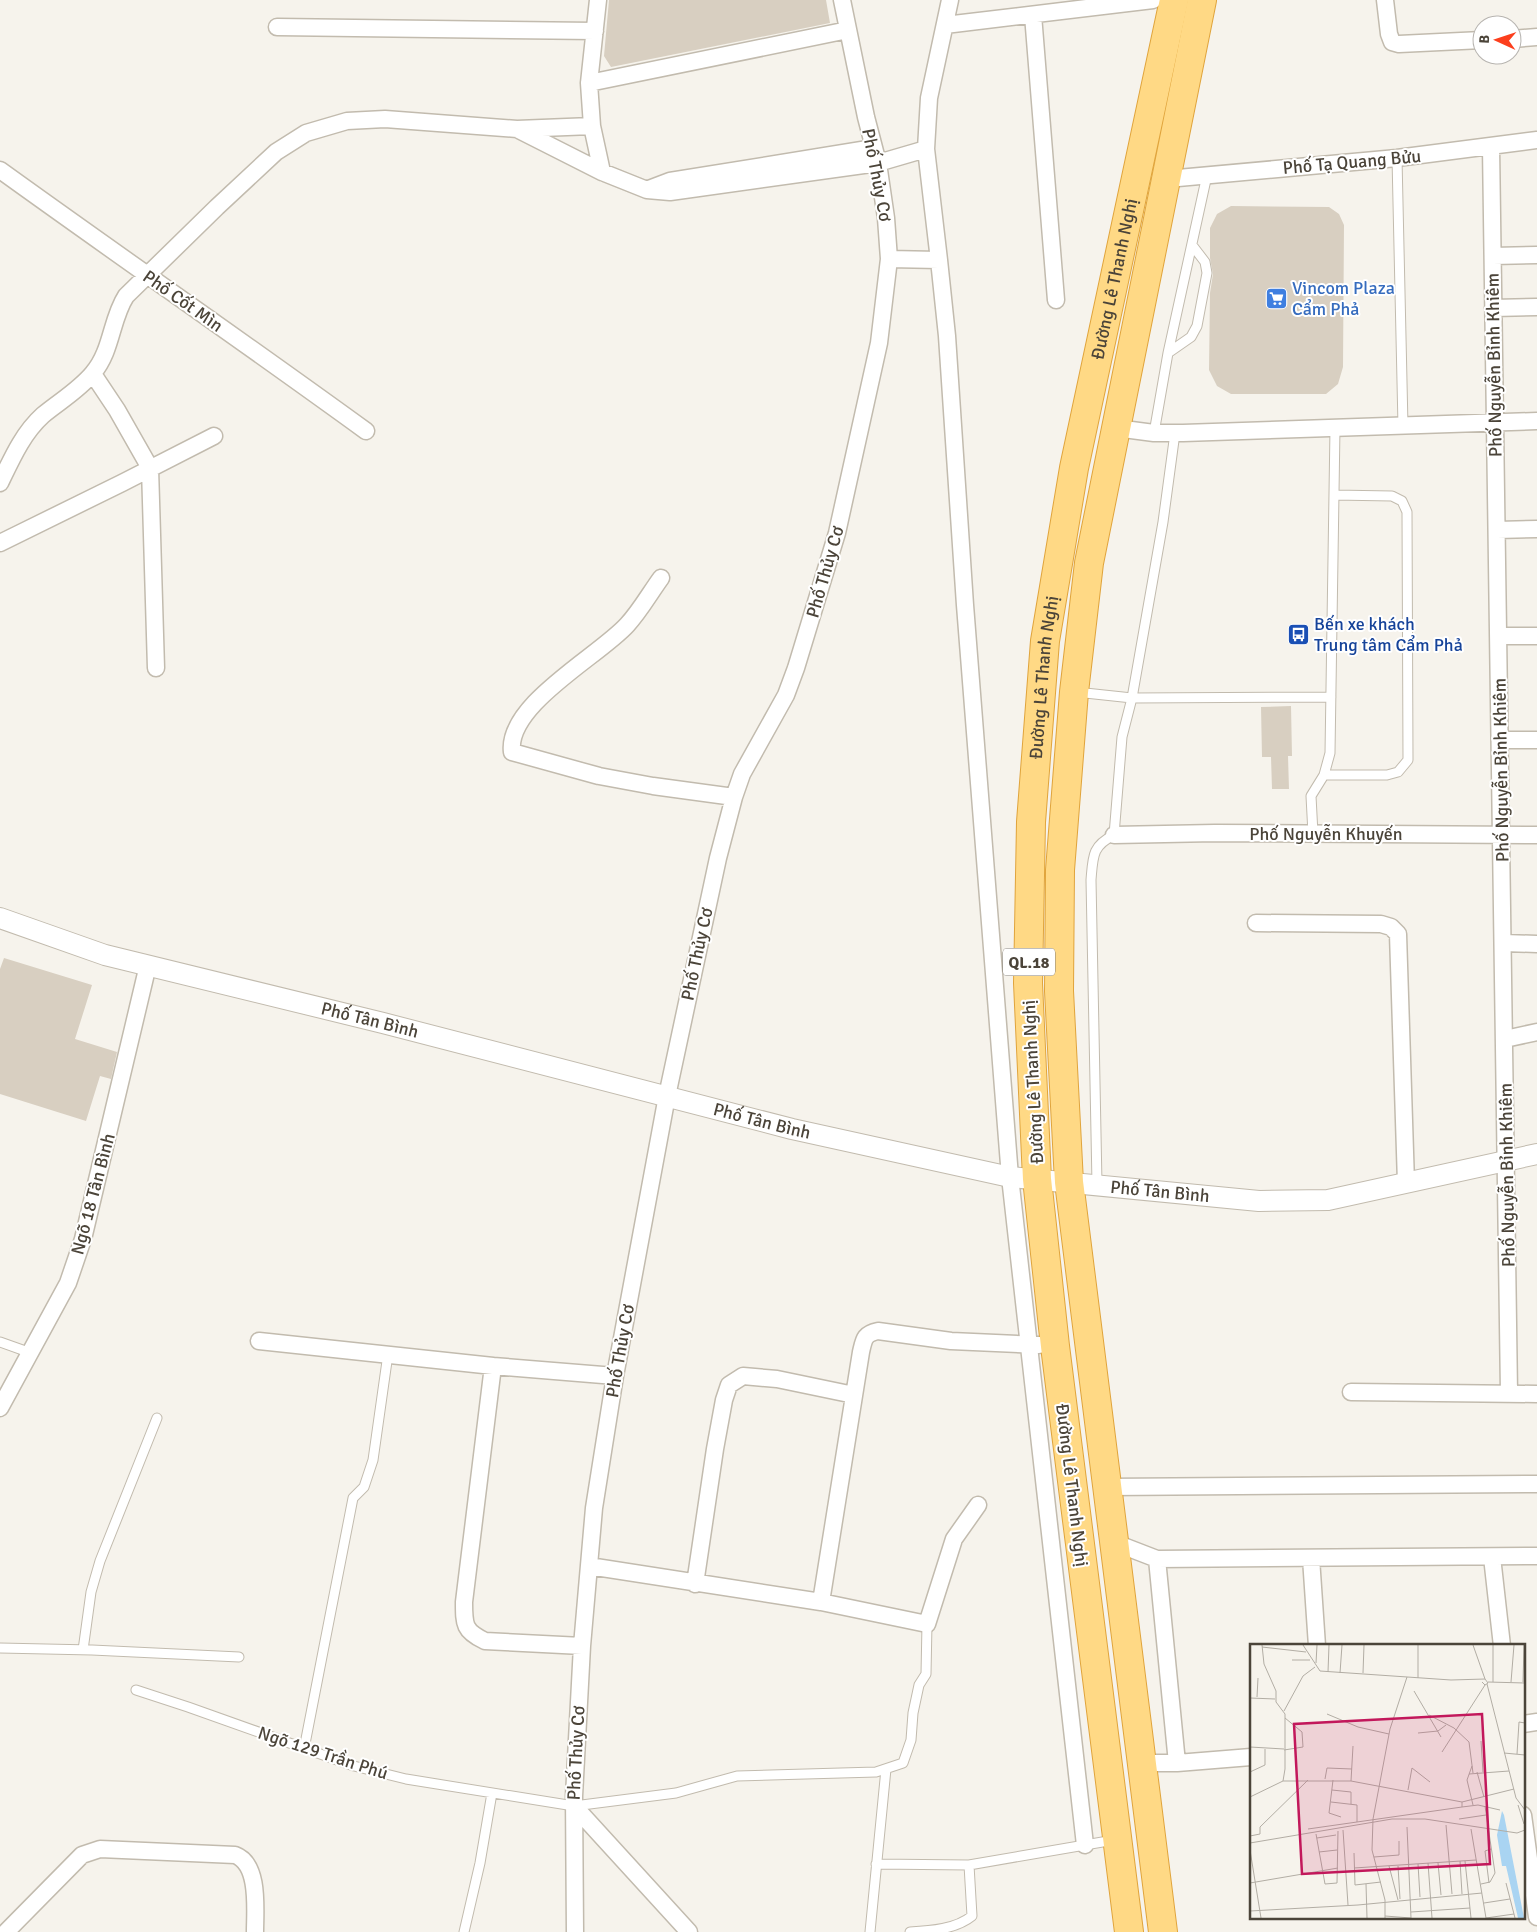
<svg xmlns="http://www.w3.org/2000/svg" width="1537" height="1932" viewBox="0 0 1537 1932" font-family="Signika,sans-serif">
  <style>
    .building { fill: #d8cfc1 }
    .lines { fill: none; stroke-linecap: round; stroke-linejoin: round }
    .service-casing { stroke: #c2bbae; stroke-width: 11 }
    .minor-casing { stroke: #c2bbae; stroke-width: 19 }
    .tertiary-casing { stroke: #c2bbae; stroke-width: 22 }
    .trunk-casing { stroke: #e0a43c; stroke-width: 30 }
    .service { stroke: #fff; stroke-width: 9 }
    .minor { stroke: #fff; stroke-width: 16 }
    .tertiary { stroke: #fff; stroke-width: 20 }
    .trunk { stroke: #ffd985; stroke-width: 28 }
    .labels { text-anchor: middle; stroke-width: 4; stroke-linejoin: round; paint-order: stroke }
    .shield { fill: #fff; stroke: #817c74; stroke-width: 1 }
    .shield-label { font-size: 16px; font-weight: bold; fill: #4b4439 }
    .street-label { font-size: 18px; fill: #4b4439; stroke: #fff }
    .shop-label { font-size: 18px; fill: #366cbe; stroke: #fff; text-anchor: start }
    .transit-label { font-size: 18px; fill: #164399; stroke: #fff; text-anchor: start }
    .inset-road { fill: none; stroke: #b2ada4; stroke-width: 1 }
    .view { fill: #c2185b; fill-opacity: 0.15; stroke: #c2185b; stroke-width: 2.5 }
    .inset-edge { fill: none; stroke: #4b4439; stroke-width: 2.5 }
  </style>
  <rect width="100%" height="100%" fill="#f6f3ec"/>
  <path class="building" d="M609 0H826L830 23 611 67 604 56Z
    M1231 206 1329 207 1339 214 1344 225 1343 367 1338 384 1326 394H1231L1217 386 1209 370 1210 293 1213 274 1210 258V228L1217 214Z
    M1291 706 1292 756H1288L1289 789H1272L1271 757H1262L1261 707Z
    M4 958 92 985 75 1039 117 1052 111 1079 100 1076 86 1121 0 1094V969Z"/>
  <g class="lines">
    <defs>
      <path id="service" d="M1397 158 1403 426
        M1168 353 1191 337 1197 326 1207 273 1205 262 1192 245
        M1154 433 1168 353 1207 175
        M1076 692 1132 698 1331 697
        M1324 775H1387L1398 772 1408 760 1407 512 1402 501 1392 496 1334 495
        M1313 834 1311 796 1324 775 1330 753 1335 428
        M1097 1184 1091 880C1093 856 1092 846 1114 835L1122 737 1132 698 1163 522 1175 433
        M0 1342 31 1353
        M0 1648 92 1650 239 1657
        M83 1650 91 1592 100 1561 157 1418
        M136 1690 188 1707 354 1766 406 1779 574 1806 676 1793 737 1776 876 1772 903 1763 911 1740 913 1713 919 1685 926 1674 927 1624
        M304 1749 353 1498 364 1487 373 1460 388 1354
        M876 1864 969 1865 1114 1840
        M464 1932 480 1863 492 1793
        M870 1932 886 1769
        M910 1932C931 1931 956 1929 972 1916L969 1865"/>
      <path id="minor" d="M598 0 589 83 592 126 602 172
        M1385 0 1389 34 1392 42 1399 44 1482 40
        M1033 15 1056 300
        M945 25 1153 0
        M277 27 595 31
        M1512 39 1537 37
        M589 83 848 30
        M519 130 602 172 647 190 670 192 878 163 926 149
        M1491 147 1509 1393
        M0 170C122 258 245 343 366 431
        M1167 179 1397 158 1537 140
        M649 189 670 181 874 148
        M1493 256 1537 255
        M889 259 939 260 947 336 965 605 1010 1177 1085 1845
        M939 260 926 149 929 98 950 0
        M1493 308 1537 307
        M93 374 117 410 150 468 156 668
        M1116 428 1154 433H1183L1537 421
        M0 483C12 458 23 433 43 415 60 401 79 390 93 373 112 351 111 319 126 296L217 207 276 152 306 133 347 121 385 119 517 129 592 126
        M1497 530 1537 529
        M0 543 122 483 214 436
        M661 578C650 593 640 611 627 625 599 656 506 705 512 752L599 776 653 786 734 797
        M1499 636H1537
        M1500 740H1537
        M1114 835 1215 833 1537 835
        M1256 923 1381 924 1391 927 1398 934 1406 1183
        M1504 943 1537 944
        M1505 1039 1537 1032
        M259 1341 493 1366 615 1376
        M493 1366 464 1602C464 1625 464 1631 485 1641L582 1646
        M1351 1392 1537 1394
        M0 1408 68 1283 83 1239 148 965
        M1107 1487 1537 1484
        M1113 1542 1157 1559 1537 1556
        M1492 1557 1502 1646
        M1311 1558 1317 1646
        M1157 1559 1177 1763
        M589 1566 821 1602 927 1624 954 1539 978 1505
        M695 1584 715 1449 724 1400 729 1385 743 1376 777 1379 854 1395
        M821 1602 861 1352C864 1339 864 1334 878 1331L951 1341 1039 1345
        M1523 1724 1537 1722
        M1142 1763H1177L1251 1757
        M574 1806 689 1932
        M1523 1815 1537 1917
        M6 1932 82 1855 100 1849 235 1855C260 1864 255 1910 255 1932
        M575 1932 574 1796 582 1646 594 1508 615 1376 667 1096 718 858 734 797 742 774 786 695 796 668 837 533 879 343 889 259 886 218 878 163 866 117 842 0"/>
      <g id="tertiary">
        <path id="s1" d="M0 918 105 955 383 1023 792 1129 1010 1177 1259 1201 1328 1200 1537 1154"/>
      </g>
      <g id="trunk">
        <path id="s2" d="M1129 1932 1055 1346 1037 1179 1028 983 1031 822 1045 641 1074 468 1174 0"/>
        <path d="M1163 1932 1069 1182 1059 991 1060 870 1074 692 1089 563 1202 0"/>
      </g>
    </defs>
    <use href="#service" class="service-casing"/>
    <use href="#minor" class="minor-casing"/>
    <use href="#tertiary" class="tertiary-casing"/>
    <use href="#trunk" class="trunk-casing"/>
    <use href="#service" class="service"/>
    <use href="#minor" class="minor"/>
    <use href="#tertiary" class="tertiary"/>
    <use href="#trunk" class="trunk"/>
  </g>
  <defs>
    <symbol id="supermarket-square" viewBox="-11 -11 22 22"><rect x="-9" y="-9" width="18" height="18" rx="4" fill="#3f7fe0" stroke="#fff"/><path d="M-6-5.5h2.5l.6 2H6L4.5 2H-2.5L-4.4-4H-6ZM-1.5 3.2a1.3 1.3 0 1 0 .1 0ZM3 3.2a1.3 1.3 0 1 0 .1 0Z" fill="#fff"/></symbol>
    <symbol id="bus-square" viewBox="-11 -11 22 22"><rect x="-9" y="-9" width="18" height="18" rx="4" fill="#1a4fb4" stroke="#fff"/><path d="M-5-6H5V4H4V6H2V4H-2V6H-4V4H-5ZM-3.5-4V0h7V-4ZM-3.5 1.2v1.5H-2V1.2ZM2 1.2v1.5H3.5V1.2Z" fill="#fff"/></symbol>
  </defs>
  <g fill-rule="evenodd">
    <use href="#supermarket-square" x="1264" y="286" width="25" height="25"/>
    <use href="#bus-square" x="1286" y="622" width="25" height="25"/>
  </g>
  <g class="labels">
    <rect class="shield" x="1003" y="948.5" width="52" height="27" rx="4"/>
    <g class="shield-label">
      <text x="1029" y="968">QL.18</text>
    </g>
    <g class="street-label">
      <text transform="translate(1352 162) rotate(-5)" y="6">Phố Tạ Quang Bửu</text>
      <text transform="translate(877 175) rotate(79)" y="6">Phố Thủy Cơ</text>
      <text dy="6" stroke="none"><textPath href="#s2" startOffset="1666">Đường Lê Thanh Nghị</textPath></text>
      <text transform="translate(183 301) rotate(35)" y="6">Phố Cốt Mìn</text>
      <text transform="translate(1494 365) rotate(-91)" y="6">Phố Nguyễn Bỉnh Khiêm</text>
      <text transform="translate(825 572) rotate(-74)" y="6">Phố Thủy Cơ</text>
      <text dy="6" stroke="none"><textPath href="#s2" startOffset="1261">Đường Lê Thanh Nghị</textPath></text>
      <text transform="translate(1501 770) rotate(-91)" y="6">Phố Nguyễn Bỉnh Khiêm</text>
      <text x="1326" y="840">Phố Nguyễn Khuyến</text>
      <text transform="translate(697 954) rotate(-78)" y="6">Phố Thủy Cơ</text>
      <text dy="6" stroke="none"><textPath href="#s1" startOffset="384">Phố Tân Bình</textPath></text>
      <text transform="translate(1033 1082) rotate(-93)" y="6">Đường Lê Thanh Nghị</text>
      <text dy="6" stroke="none"><textPath href="#s1" startOffset="789">Phố Tân Bình</textPath></text>
      <text transform="translate(1507 1175) rotate(-91)" y="6">Phố Nguyễn Bỉnh Khiêm</text>
      <text dy="6" stroke="none"><textPath href="#s1" startOffset="1194">Phố Tân Bình</textPath></text>
      <text transform="translate(93 1194) rotate(-75)" y="6">Ngõ 18 Tân Bình</text>
      <text transform="translate(620 1351) rotate(-80)" y="6">Phố Thủy Cơ</text>
      <text transform="translate(1072 1485) rotate(83)" y="6">Đường Lê Thanh Nghị</text>
      <text transform="translate(323 1753) rotate(18)" y="6">Ngõ 129 Trần Phú</text>
      <text transform="translate(576 1753) rotate(-87)" y="6">Phố Thủy Cơ</text>
    </g>
    <g class="shop-label">
      <text x="1292" y="294">Vincom Plaza<tspan x="1292" dy="21">Cẩm Phả</tspan></text>
    </g>
    <g class="transit-label">
      <text x="1314" y="630">Bến xe khách<tspan x="1314" dy="21">Trung tâm Cẩm Phả</tspan></text>
    </g>
  </g>
  <g transform="translate(1250 1644)">
    <rect width="275" height="275" fill="#f6f3ec"/>
    <path d="M252 167 254 171 274 274H268L256 222H252L247 191Z" fill="#a9d4f2"/>
    <path class="inset-road" d="M53 1 70 27 201 36 235 35 238 39 235 41 232 38M223 1 235 35M12 3 56 8M42 16H60M66 19 67 1M78 28 79 1M90 29 92 1M113 29 114 1M168 34V1M238 38 275 39M243 38V1M261 38 264 1M273 38 274 1M237 40 266 154 275 166M164 47 191 93M7 53 8 34M0 54 25 55M34 67 53 32 65 23M77 70 108 83 139 90M179 71 204 84 219 98 223 129M168 89 188 87 196 81M231 97 233 128M0 103 34 105M34 106 53 103 52 88 35 74M192 108 235 41M254 109 275 111M267 110 269 78 275 79M222 122 217 136 223 161M0 128 15 121V105M227 128 234 153M219 130 259 127M75 135 77 124 102 125M83 136 79 169 91 173M33 137H101L212 158 264 145M101 137 103 102M82 146 101 148V160M158 146 162 124 180 138M0 153 33 137 35 125V70L26 58V47L14 20 12 1M81 158 107 161V178M268 161 274 180M212 163 228 161 250 166M209 175 236 171M196 181 202 250M157 183 161 274M58 185 212 163V158M221 185 236 274M93 186 98 261M66 190 75 240 87 239 88 187M0 192 10 190V183L58 136M67 194 86 191M0 199 142 175H175L267 189 275 186M0 206 11 274M69 208 87 206M104 209 105 241 131 238M124 213 149 211V197M210 217 212 250M215 217 221 274M178 219 182 274M188 219 191 251M168 220 170 253M139 222 148 256M148 222 150 255M104 224 226 216M0 239 88 224M239 239 235 207 241 205M256 239 265 274M116 240 117 274M231 240 240 238 245 229 235 162M234 259 260 255M0 267 108 261 232 249M161 268 220 264M135 272 161 274M135 274V256L122 206 123 175 140 85 157 33M236 274 264 270"/>
    <path class="view" d="M232 70 240 220 52 230 44 80Z"/>
    <rect width="275" height="275" class="inset-edge"/>
  </g>
  <g transform="translate(1497 40) rotate(273)"><circle r="24" fill="#ffffff" stroke="#b7b4b0"/>
  <path d="M0-4L9 19L0 12L-9 19Z" fill="#fc3f1d"/>
  <text y="-8" font-size="14" font-weight="bold" text-anchor="middle" fill="#4b4439">B</text>
  </g>
</svg>
